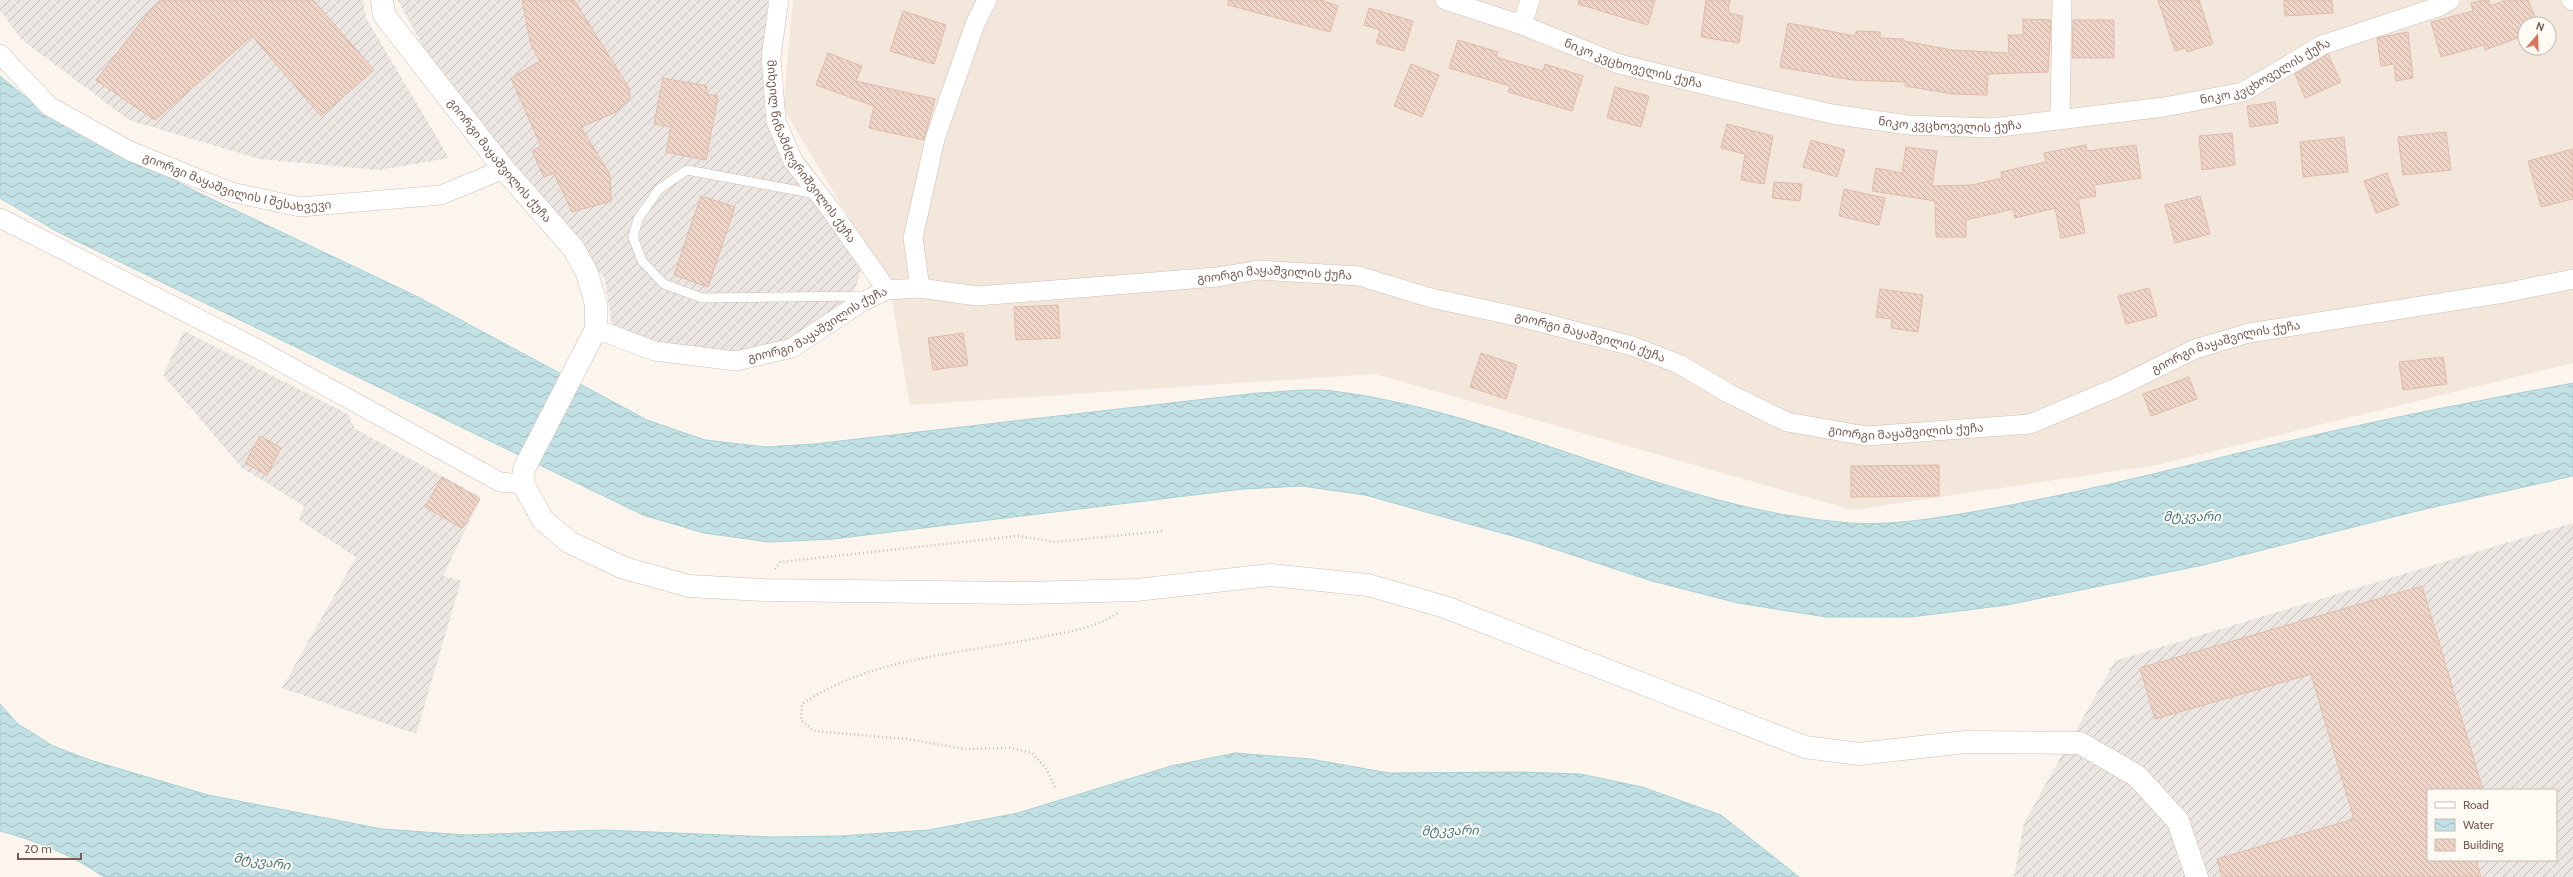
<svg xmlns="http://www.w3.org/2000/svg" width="2573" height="877" viewBox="0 0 2573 877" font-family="Cabin,'Noto Sans Georgian',sans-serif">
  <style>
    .residential { fill: #f3e7dc; fill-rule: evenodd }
    .industrial { fill: url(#industrial-furrows); fill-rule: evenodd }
    .water { fill: url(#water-waves); stroke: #a9d1d5 }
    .building { fill: url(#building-back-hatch); stroke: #e0bba9 }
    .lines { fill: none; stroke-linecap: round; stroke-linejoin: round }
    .service-casing { stroke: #cebeb3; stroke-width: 10 }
    .minor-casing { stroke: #cebeb3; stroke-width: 20 }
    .tertiary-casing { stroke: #cebeb3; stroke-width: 23 }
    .path { stroke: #d5b8a9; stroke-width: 2.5; stroke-dasharray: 1 3; stroke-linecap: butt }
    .service { stroke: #fff; stroke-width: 9 }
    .minor { stroke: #fff; stroke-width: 19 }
    .tertiary { stroke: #fff; stroke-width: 22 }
    .labels { text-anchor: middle; stroke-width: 4; stroke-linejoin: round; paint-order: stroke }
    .street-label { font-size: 12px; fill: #765c51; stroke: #fefaf4 }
    .water-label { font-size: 13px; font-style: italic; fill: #487980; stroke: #fefaf4 }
  </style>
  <defs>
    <pattern id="industrial-furrows" width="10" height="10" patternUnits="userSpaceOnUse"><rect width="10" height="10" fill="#ece6e2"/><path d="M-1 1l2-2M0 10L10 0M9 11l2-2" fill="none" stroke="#c4beba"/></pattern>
    <pattern id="water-waves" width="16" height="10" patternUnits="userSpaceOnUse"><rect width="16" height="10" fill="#c2e1e5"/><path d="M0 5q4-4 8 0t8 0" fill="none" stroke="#a2babc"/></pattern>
    <pattern id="building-back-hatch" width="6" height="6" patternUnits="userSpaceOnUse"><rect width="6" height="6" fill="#efd5c7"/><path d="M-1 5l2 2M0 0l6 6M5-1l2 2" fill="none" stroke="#c6b0a4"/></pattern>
  </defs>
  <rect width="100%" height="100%" fill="#fcf5ed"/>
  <path class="residential" d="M793 0H2573V363L2157 465 1853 510 1375 374 910 405 889 284 783 108ZM2525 24H2549V48H2525Z"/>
  <path class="industrial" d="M0 0H363L366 18 449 158 379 170 259 159 129 120 21 39 0 10Z
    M398 0H768L764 111 779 153 862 267 852 299 795 341 740 357 660 346 612 327 605 279 428 56Z
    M184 331 348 414 355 429 481 497 443 576 461 581 416 734 282 688 356 557 299 520 304 506 242 468 163 375Z
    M2573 523V877H2014L2024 823 2115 661ZM2428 790H2556V860H2428Z"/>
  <path class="water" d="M0 76 23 95 91 137 197 192 416 296 647 420 705 440 766 447 814 444 1258 393C1283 392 1309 388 1333 391 1510 413 1670 510 1850 523 1892 526 1936 518 1978 511 2064 496 2150 475 2235 454 2347 426 2460 404 2573 383V476L2421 510 2203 565 2007 605 1911 617H1826L1738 603 1652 581 1530 541 1365 495 1302 486 1243 489 833 539 769 542 704 533 643 515 56 231 0 198Z
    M0 704 18 724 53 746 90 760 208 795 382 829 466 835 604 830 772 837 841 836 929 830 1018 813 1171 766 1235 753 1310 759 1389 773 1521 772 1580 774 1642 787 1721 815 1799 877H104C72 855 38 841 0 831Z"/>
  <path class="building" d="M162 0H313L374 70 321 116 252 36 155 120 96 80 148 13Z
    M522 0H574L629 88 630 98 616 112 581 127 610 175 611 201 572 212 554 173 544 177 532 151 541 146 511 78 540 61 531 45Z
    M1228 0H1321L1338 6 1330 32 1228 5Z
    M1579 0H1655L1648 25 1578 4Z
    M1706 0H1730L1728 13 1743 16 1739 43 1701 37Z
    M2158 0H2199L2213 44 2187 52 2186 48 2175 51Z
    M2284 0H2332L2333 13 2285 16Z
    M2483 0H2489L2490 6 2506 0H2528L2538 24H2525V35L2485 50 2484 45 2441 57 2431 22 2473 11 2471 3Z
    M1369 8 1413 21 1404 51 1376 43 1380 30 1364 25Z
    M903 11 946 25 934 64 890 51Z
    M2023 19 2051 20 2048 72 1988 74 1987 95 1953 94 1905 86 1906 82 1852 80 1780 67 1788 23 1855 36 1856 31 1880 32V38L1904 39V41L1952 50 2009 53 2008 35H2023Z
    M2073 20H2114V58H2072Z
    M2408 32 2413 78 2396 81 2394 64 2381 66 2377 38Z
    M1458 40 1498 52 1496 57 1543 71 1545 64 1583 76 1572 111 1508 92 1510 86 1449 68Z
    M828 53 862 66 856 81 935 99 924 140 869 128 874 106 816 85Z
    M2328 54 2341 82 2305 98 2295 74Z
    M1411 64 1439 75 1422 117 1394 106Z
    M663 78 707 86 706 94 718 96 706 160 666 152 671 127 654 124Z
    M1615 87 1649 96 1641 127 1607 118Z
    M2275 102 2278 123 2250 127 2247 106Z
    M1727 124 1773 136 1764 184 1741 180 1745 154 1721 148Z
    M2446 132 2451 170 2403 175 2398 137Z
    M2232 133 2235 165 2202 170 2199 136Z
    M2344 137 2348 172 2303 177 2300 142Z
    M1811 140 1845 150 1837 177 1803 167Z
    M2086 145 2087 151 2136 145 2141 178 2094 185 2096 196 2078 199 2085 233 2061 238 2055 208 2015 218 2013 209 1966 220V237H1936L1935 201 1872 191 1876 168 1902 173 1906 147 1937 151 1932 186 1972 185 2002 178 2001 172 2046 162 2044 153Z
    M2573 149V199L2541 207 2528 161Z
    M2387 173 2399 205 2376 213 2364 181Z
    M1774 182 1802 184 1800 201 1772 198Z
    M1844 189 1885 198 1879 225 1839 216Z
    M701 196 735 207 708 287 674 275Z
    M2200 196 2210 234 2175 243 2165 205Z
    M2149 288 2157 316 2126 324 2118 296Z
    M1880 289 1923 295 1918 332 1891 328 1892 319 1876 317Z
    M1058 305 1060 338 1016 340 1014 307Z
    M963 333 968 365 933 370 928 338Z
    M1481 353 1517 365 1506 399 1470 387Z
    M2443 357 2447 384 2403 390 2399 362Z
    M2189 377 2197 399 2151 416 2143 394Z
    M260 436 281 448 267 475 245 463Z
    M1939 465V496L1851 497V466Z
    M442 477 480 499 462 528 425 507Z
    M2422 586 2483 790H2428V860H2476L2481 877H2222L2217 859 2354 819 2311 674 2155 719 2140 668Z"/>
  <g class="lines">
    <defs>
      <path id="service" d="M816 194 687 170 659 189 638 219 633 237 642 261 664 284 702 298 864 296"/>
      <g id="minor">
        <path id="s1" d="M779 0 771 57 776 121 793 161 831 210 887 290"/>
        <path id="s2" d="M1445 0 1522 25 1619 64 1731 91 1832 114 1908 125 1992 128 2164 107 2243 92 2322 45 2438 7 2450 0"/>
        <path d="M2571 0 2573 1"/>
        <path d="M1522 25 1530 0"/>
        <path id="s3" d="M0 54 49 106 130 151 231 192 300 207 441 195 504 169"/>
        <path d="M2060 120 2062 0"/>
        <path d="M0 218 258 349 500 482 523 484"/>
        <path d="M920 288 913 238 935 139 975 24 987 0"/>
        <path id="s4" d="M596 329 654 351 736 361 792 348 860 303 887 290 920 288 977 296 1217 277 1259 270 1359 276 1431 298 1524 318 1632 346 1679 364 1728 393 1787 422 1866 436 2030 424 2118 387 2195 349 2249 333 2504 293 2573 279"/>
      </g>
      <g id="tertiary">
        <path id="s5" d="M382 0 384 15 504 169 574 249 587 273 593 293 596 305V329L524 469 523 484 543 520 569 542 624 568 689 586 763 590 1025 593 1136 590 1270 575 1368 585 1445 607 1805 747 1859 754 1965 742 2080 743 2137 776 2178 821 2197 877"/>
      </g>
    </defs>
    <use href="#service" class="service-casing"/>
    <use href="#minor" class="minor-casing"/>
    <use href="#tertiary" class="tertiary-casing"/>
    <path class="path" d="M775 569 780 562 1018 536 1055 542 1163 531
      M1055 787 1046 768 1032 753 1011 748 966 749 906 739 814 731 801 720 802 704C871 657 962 654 1042 637 1067 632 1098 628 1119 612"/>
    <use href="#service" class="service"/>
    <use href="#minor" class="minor"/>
    <use href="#tertiary" class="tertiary"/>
  </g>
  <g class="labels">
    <g class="street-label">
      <text dy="4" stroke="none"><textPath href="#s2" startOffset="199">ნიკო კვცხოველის ქუჩა</textPath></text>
      <text dy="4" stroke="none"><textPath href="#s2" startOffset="847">ნიკო კვცხოველის ქუჩა</textPath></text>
      <text dy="4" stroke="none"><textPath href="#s2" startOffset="523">ნიკო კვცხოველის ქუჩა</textPath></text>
      <text dy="4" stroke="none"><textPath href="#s1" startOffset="163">მიხეილ წინამძღვრიშვილის ქუჩა</textPath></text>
      <text dy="4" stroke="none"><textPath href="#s5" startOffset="201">გიორგი მაყაშვილის ქუჩა</textPath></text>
      <text dy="4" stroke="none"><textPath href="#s3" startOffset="277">გიორგი მაყაშვილის I შესახვევი</textPath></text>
      <text dy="4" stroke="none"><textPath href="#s4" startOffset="703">გიორგი მაყაშვილის ქუჩა</textPath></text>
      <text dy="4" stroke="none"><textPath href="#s4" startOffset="235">გიორგი მაყაშვილის ქუჩა</textPath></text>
      <text dy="4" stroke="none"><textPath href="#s4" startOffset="1027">გიორგი მაყაშვილის ქუჩა</textPath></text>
      <text dy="4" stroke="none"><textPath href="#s4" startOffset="1699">გიორგი მაყაშვილის ქუჩა</textPath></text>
      <text dy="4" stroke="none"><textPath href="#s4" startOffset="1363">გიორგი მაყაშვილის ქუჩა</textPath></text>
    </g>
    <g class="water-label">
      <text x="2192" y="521">მტკვარი</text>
      <text transform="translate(1450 830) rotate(-1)" y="5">მტკვარი</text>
      <text transform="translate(262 861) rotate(8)" y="5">მტკვარი</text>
    </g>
  </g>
  <rect x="2427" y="789" width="130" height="72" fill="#fefaf4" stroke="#c8bbb3"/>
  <rect x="2435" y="802" width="20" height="6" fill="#ffffff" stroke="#c8bbb3"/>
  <text x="2463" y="809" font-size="12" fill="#765c51">Road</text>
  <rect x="2435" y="819" width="20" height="12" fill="url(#water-waves)" stroke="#c8bbb3"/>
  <text x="2463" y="829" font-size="12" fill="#765c51">Water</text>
  <rect x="2435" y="839" width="20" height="12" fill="url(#building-back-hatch)" stroke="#c8bbb3"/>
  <text x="2463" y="849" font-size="12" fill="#765c51">Building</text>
  <g transform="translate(2537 36) rotate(19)"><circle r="19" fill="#fefaf4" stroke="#c8bbb3"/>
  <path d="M0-3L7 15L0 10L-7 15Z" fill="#da745d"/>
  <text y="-6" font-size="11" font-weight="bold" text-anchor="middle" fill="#765c51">N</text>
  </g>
  <path d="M18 853v6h63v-6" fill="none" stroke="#765c51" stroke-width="2"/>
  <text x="24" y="853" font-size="12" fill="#765c51" stroke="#fefaf4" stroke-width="3" paint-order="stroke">20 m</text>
</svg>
